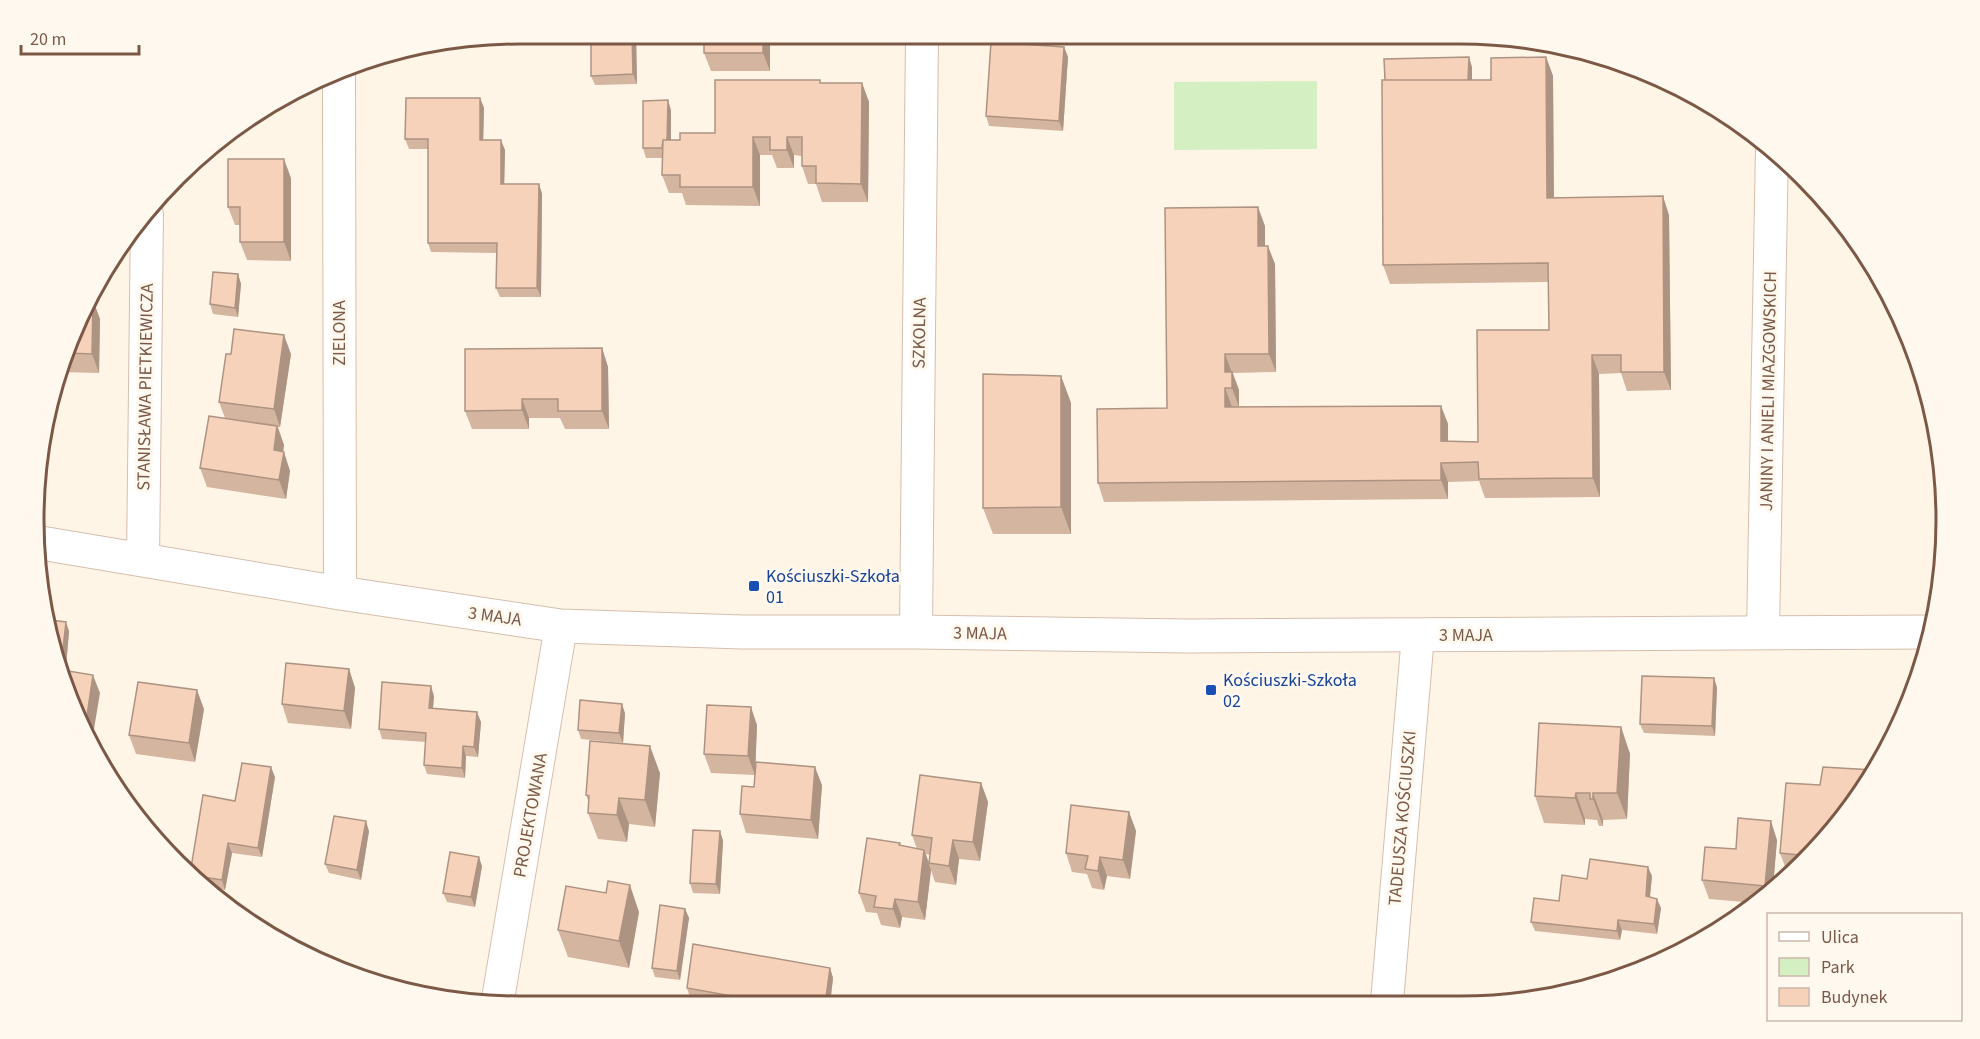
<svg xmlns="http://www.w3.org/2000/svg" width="1980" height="1039" viewBox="0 0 1980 1039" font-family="'Source Sans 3',sans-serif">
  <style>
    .green { fill: #d4efc2 }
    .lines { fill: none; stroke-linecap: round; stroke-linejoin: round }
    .minor-casing { stroke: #d5bead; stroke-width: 34 }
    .tertiary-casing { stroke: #d5bead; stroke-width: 35 }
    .minor { stroke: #fff; stroke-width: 32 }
    .tertiary { stroke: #fff; stroke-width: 33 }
    .wall { fill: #d4b5a0; fill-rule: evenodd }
    .shaded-wall { fill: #ad9382 }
    .building { fill: #f7d2ba; stroke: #ad9382; stroke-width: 1.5 }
    .transit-dot { fill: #1a4fb4; stroke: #fff8ef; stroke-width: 2 }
    .labels { text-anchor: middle; stroke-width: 6; stroke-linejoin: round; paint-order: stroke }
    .street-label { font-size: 18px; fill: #7c5947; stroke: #fff8ef }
    .transit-label { font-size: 18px; fill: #164399; stroke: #fff8ef; text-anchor: start }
    .rim { fill: none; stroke: #7c5947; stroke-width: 3 }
  </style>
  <rect width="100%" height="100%" fill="#fff5e6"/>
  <path class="green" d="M1140 34H1492L1141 37Z
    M1317 81V149L1174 150V82Z"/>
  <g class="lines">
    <defs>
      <path id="minor" d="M339 72 340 593
        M143 560 147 215
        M916 632 922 33
        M1763 633 1772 148
        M1387 1002 1418 635
        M497 1005 561 626"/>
      <path id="tertiary" d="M35 542 340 593 561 626 742 632H916L1187 636 1933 632"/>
    </defs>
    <use href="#minor" class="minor-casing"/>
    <use href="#tertiary" class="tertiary-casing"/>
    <use href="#minor" class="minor"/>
    <use href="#tertiary" class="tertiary"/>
  </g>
  <path class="wall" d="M591 33H636L637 84 595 85 591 76Z
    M675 33H770V71H711L704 53V38H677Z
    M1064 47 1068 57 1063 131 989 126 986 116Z
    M1546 57 1553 76 1554 197 1669 215 1671 390 1627 391 1621 373 1599 374 1600 497 1485 498 1479 481 1448 482V499L1104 502 1098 483 1167 408 1265 226V246L1275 264 1276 372 1233 373 1239 390V407H1232L1441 406 1448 424V441L1478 442 1549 330 1548 282 1390 284 1383 265 1472 67V80H1491Z
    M820 80 821 83H862L869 102 868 202H822L816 184H808L802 166V156L794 155V168H777L772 155H760V206L686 205 682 193H669L662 175V158H646L643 148 671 110V140H680L715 133Z
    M480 98 484 108 483 140 505 150 504 184H539L542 194 541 297H500L496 288 497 253 431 252 428 243V149H409L405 139Z
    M291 178V261L247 260 240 242V225H235L228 207Z
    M238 274 241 284 238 317 213 314 210 304Z
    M92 300 100 319 99 373 60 372Z
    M602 348 608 367 609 429H565L560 418H529V429H472L465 411Z
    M291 354 280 427H278L284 445 283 452 290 471 286 499 207 487 200 468 225 418 219 402Z
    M1061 376 1071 403V534H993L983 508Z
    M50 620 69 631 66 667H61Z
    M349 669 355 688 351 729 288 723 282 704Z
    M1717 687 1715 736 1644 733 1640 724Z
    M434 696 433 709 481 722 478 757 466 756 465 778 427 774 424 765 426 742 382 739 379 729Z
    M204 709 195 762 136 754 129 735Z
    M625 713 623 743 581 739 578 730Z
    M757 725 755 775 711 773 704 754Z
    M1621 727 1630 754 1627 819 1603 820V826H1599L1597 820 1585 819V825L1544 823 1535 796Z
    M1873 770 1826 841 1790 872H1787L1780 853 1820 785Z
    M660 773 655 827 629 824 627 842 598 839 588 813 589 803 586 795Z
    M275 777 262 857 232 853 225 890 202 886 190 874 235 801Z
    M981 783 988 802 980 861 959 859 956 885 935 882 931 870 925 920 902 917 900 928 881 925 877 913 866 912 859 893 901 846 917 849 912 835ZM926 854 930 855 929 862Z
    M822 785 818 839 746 833 740 814 754 787Z
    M1129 812 1136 831 1130 879 1107 876 1104 890 1092 888 1087 874 1072 872 1066 853Z
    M369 831 361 880 329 873 325 864Z
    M720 831 723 841 720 894 693 893 690 883Z
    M1777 840 1773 887 1755 903 1709 899 1702 880Z
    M482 866 475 907 447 902 443 893Z
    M1652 876 1650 897 1661 908 1657 934 1622 930 1620 940 1535 931 1531 922 1587 879Z
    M685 909 689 918 680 980 655 977 652 968Z
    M639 912 629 968 568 957 558 930Z
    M830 968 833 978 830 1004H726L690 998 687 988Z"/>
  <path class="shaded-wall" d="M632 33H636L637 84 633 74Z
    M763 33H770V71L763 53Z
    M1064 47 1068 57 1063 131 1059 121Z
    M1469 57 1472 67V99L1468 89Z
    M1546 57 1553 76 1554 216 1547 198Z
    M862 83 869 102 868 202 861 184Z
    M480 98 484 108 483 149 480 140Z
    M668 100 671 110V158L667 148Z
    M753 137 760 155V206L753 187Z
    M787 137 794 155V168L787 150Z
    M501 140 505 150 504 194 501 184Z
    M284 159 291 178V261L284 242Z
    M539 184 542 194 541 297 537 288Z
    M1663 196 1669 215 1671 390 1664 372Z
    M1258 207 1265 226V264L1258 246Z
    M1268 246 1275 264 1276 372 1269 354Z
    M238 274 241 284 238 317 235 308Z
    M93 300 100 319 99 373 92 354Z
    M284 335 291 354 280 427 274 409Z
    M602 348 608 367 609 429 602 411Z
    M1225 354 1232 373 1225 372Z
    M1592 355 1599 374 1600 497 1593 478Z
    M1232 372 1239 390V407L1232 388Z
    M1061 376 1071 403V534L1061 507Z
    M1225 388 1232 407V426L1225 407Z
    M522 399 529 418V429L522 410Z
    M1441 406 1448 424V460L1441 441Z
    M277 426 284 445 281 469 274 450Z
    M284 452 290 471 286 499 279 480Z
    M1441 463 1448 482V499L1441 480Z
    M66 622 69 631 66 667 62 657Z
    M349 669 355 688 351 729 344 711Z
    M93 675 100 693 92 741 85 729Z
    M1714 678 1717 687 1715 736 1712 726Z
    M431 686 434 696 432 718 429 708Z
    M197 690 204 709 195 762 189 743Z
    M622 704 625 713 623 743 619 733Z
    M751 707 757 725 755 775 748 756Z
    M477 712 481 722 478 757 474 747Z
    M1621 727 1630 754 1627 819 1617 793Z
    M463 746 466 756 465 778 462 768Z
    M650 746 660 773 655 827 645 800Z
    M271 767 275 777 262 857 258 848Z
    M815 767 822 785 818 839 811 820Z
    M981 783 988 802 980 861 973 842Z
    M1576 793 1585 819V825L1575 798Z
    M1593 793 1603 820V826L1593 799Z
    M619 798 629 824 627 842 617 815Z
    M1129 812 1136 831 1130 879 1123 860Z
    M366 821 369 831 361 880 357 870Z
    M1771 821 1777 840 1773 887 1767 892 1765 886Z
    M720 831 723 841 720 894 716 884Z
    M953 840 959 859 956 885 949 866Z
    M228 843 232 853 225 890 222 880Z
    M924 850 931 870 925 920 918 902Z
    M479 857 482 866 475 907 471 897Z
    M1100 857 1107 876 1104 890 1098 871Z
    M1648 867 1652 876 1649 906 1646 896Z
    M630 885 639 912 629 968 619 941Z
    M895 899 902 917 900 928 893 909Z
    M1657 899 1661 908 1657 934 1654 924Z
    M685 909 689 918 680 980 677 971Z
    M1618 920 1622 930 1620 940 1617 931Z
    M830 968 833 978 830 1004H825Z"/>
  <path class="building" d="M591 33H632L633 74 591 76Z
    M704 33H763V53H704Z
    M991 42 1064 47 1059 121 986 116Z
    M1469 57 1468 80H1385L1384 59Z
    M1546 57 1547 198 1663 196 1664 372H1621V355H1592L1593 478 1479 479 1478 462 1441 463V480L1098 483 1097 409 1167 408 1165 208 1258 207V246H1268L1269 354H1225V372H1232V388H1225V407L1441 406V441L1478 442 1477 330H1549L1548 263 1383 265 1382 80H1491V58Z
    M715 80H820V83H862L861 184 816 183V166H802V137H787V150H770V137H753V187H680V175H662L663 140H680V133H715Z
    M406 98H480V140H501V184H539L537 288H496L497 243H428V139H405Z
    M668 100 667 140H663L662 148H643V101Z
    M228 159H284V242H240V207H228Z
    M213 272 238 274 235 308 210 304Z
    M92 300H93L92 354 68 353Z
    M234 329 284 335 274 409 219 402 226 354H231Z
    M602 348V411H558V399H522V410L465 411V349Z
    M983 374 1061 376V507L983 508Z
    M209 416 277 426 274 450 284 452 279 480 200 468Z
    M50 620 66 622 62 657H59Z
    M286 663 349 669 344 711 282 704Z
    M62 670 93 675 85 729 70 706Z
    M1642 676 1714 678 1712 726 1640 724Z
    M138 682 197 690 189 743 129 735Z
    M382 682 431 686 429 708 477 712 474 747 463 746 462 768 424 765 426 733 379 729Z
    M580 700 622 704 619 733 578 730Z
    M707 705 751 707 748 756 704 754Z
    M1539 723 1621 727 1617 793H1593V799H1590V793H1576L1575 798 1535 796Z
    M590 741 650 746 645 800 619 798 617 815 588 813 589 796 586 795Z
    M756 762 815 767 811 820 740 814 742 786 754 787Z
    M242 763 271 767 258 848 228 843 222 880 190 875V874L203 795 235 801Z
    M1823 767 1873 770 1827 839 1820 837 1819 847 1809 856 1780 853 1786 783 1820 785Z
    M920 775 981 783 973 842 953 840 949 866 929 863 932 838 912 835Z
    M1071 805 1129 812 1123 860 1100 857 1098 871 1085 869 1088 856 1066 853Z
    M334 816 366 821 357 870 325 864Z
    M1738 818 1771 821 1765 886 1702 880 1705 847 1736 849Z
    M693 830 720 831 716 884 690 883Z
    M867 838 900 843 899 845 924 850 918 902 895 899 893 909 874 907 876 896 859 893Z
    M450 852 479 857 471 897 443 893Z
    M1590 859 1648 867 1646 896 1657 899 1654 924 1618 920 1617 931 1531 922 1534 898 1559 901 1562 875 1587 879Z
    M608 881 630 885 619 941 558 930 566 886 606 893Z
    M660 905 685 909 677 971 652 968Z
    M693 944 830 968 825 1004H777L687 988Z
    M677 1002 688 1004H677Z"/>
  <g class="transit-dot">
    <rect x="748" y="580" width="12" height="12" rx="3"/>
    <rect x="1205" y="684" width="12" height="12" rx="3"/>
  </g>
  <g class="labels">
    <g class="street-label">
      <text transform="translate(339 333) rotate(-90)" y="6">ZIELONA</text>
      <text transform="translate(919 333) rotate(-89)" y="6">SZKOLNA</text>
      <text transform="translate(145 387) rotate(-89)" y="6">STANISŁAWA PIETKIEWICZA</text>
      <text transform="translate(1768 391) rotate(-89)" y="6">JANINY I ANIELI MIAZGOWSKICH</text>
      <text transform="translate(495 616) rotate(8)" y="6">3 MAJA</text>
      <text transform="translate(980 633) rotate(1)" y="6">3 MAJA</text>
      <text x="1466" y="641">3 MAJA</text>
      <text transform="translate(530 815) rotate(-80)" y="6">PROJEKTOWANA</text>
      <text transform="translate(1402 818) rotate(-85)" y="6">TADEUSZA KOŚCIUSZKI</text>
    </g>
    <g class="transit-label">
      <text x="766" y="582">Kościuszki-Szkoła<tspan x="766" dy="21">01</tspan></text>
      <text x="1223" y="686">Kościuszki-Szkoła<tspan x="1223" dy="21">02</tspan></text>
    </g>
  </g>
  <path d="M0 0H1980V1039H0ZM520 44H1460A476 476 0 0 1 1936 520V520A476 476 0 0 1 1460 996H520A476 476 0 0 1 44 520V520A476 476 0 0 1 520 44Z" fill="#fff8ef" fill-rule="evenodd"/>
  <path class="rim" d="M520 44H1460A476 476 0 0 1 1936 520V520A476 476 0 0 1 1460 996H520A476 476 0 0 1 44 520V520A476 476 0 0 1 520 44Z"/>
  <rect x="1767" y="913" width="195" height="108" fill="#fff8ef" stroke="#cbb8ac" stroke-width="1.5"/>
  <rect x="1779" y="932" width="30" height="9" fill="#ffffff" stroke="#cbb8ac" stroke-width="1.5"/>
  <text x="1821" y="943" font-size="18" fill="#7c5947">Ulica</text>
  <rect x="1779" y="958" width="30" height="18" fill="#d4efc2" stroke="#cbb8ac" stroke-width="1.5"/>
  <text x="1821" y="973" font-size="18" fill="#7c5947">Park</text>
  <rect x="1779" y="988" width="30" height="18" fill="#f7d2ba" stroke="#cbb8ac" stroke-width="1.5"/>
  <text x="1821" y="1003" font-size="18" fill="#7c5947">Budynek</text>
  <path d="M21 45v9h118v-9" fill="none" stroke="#7c5947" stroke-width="3"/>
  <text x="30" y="45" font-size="18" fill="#7c5947" stroke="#fff8ef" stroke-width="4.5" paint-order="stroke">20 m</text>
</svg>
